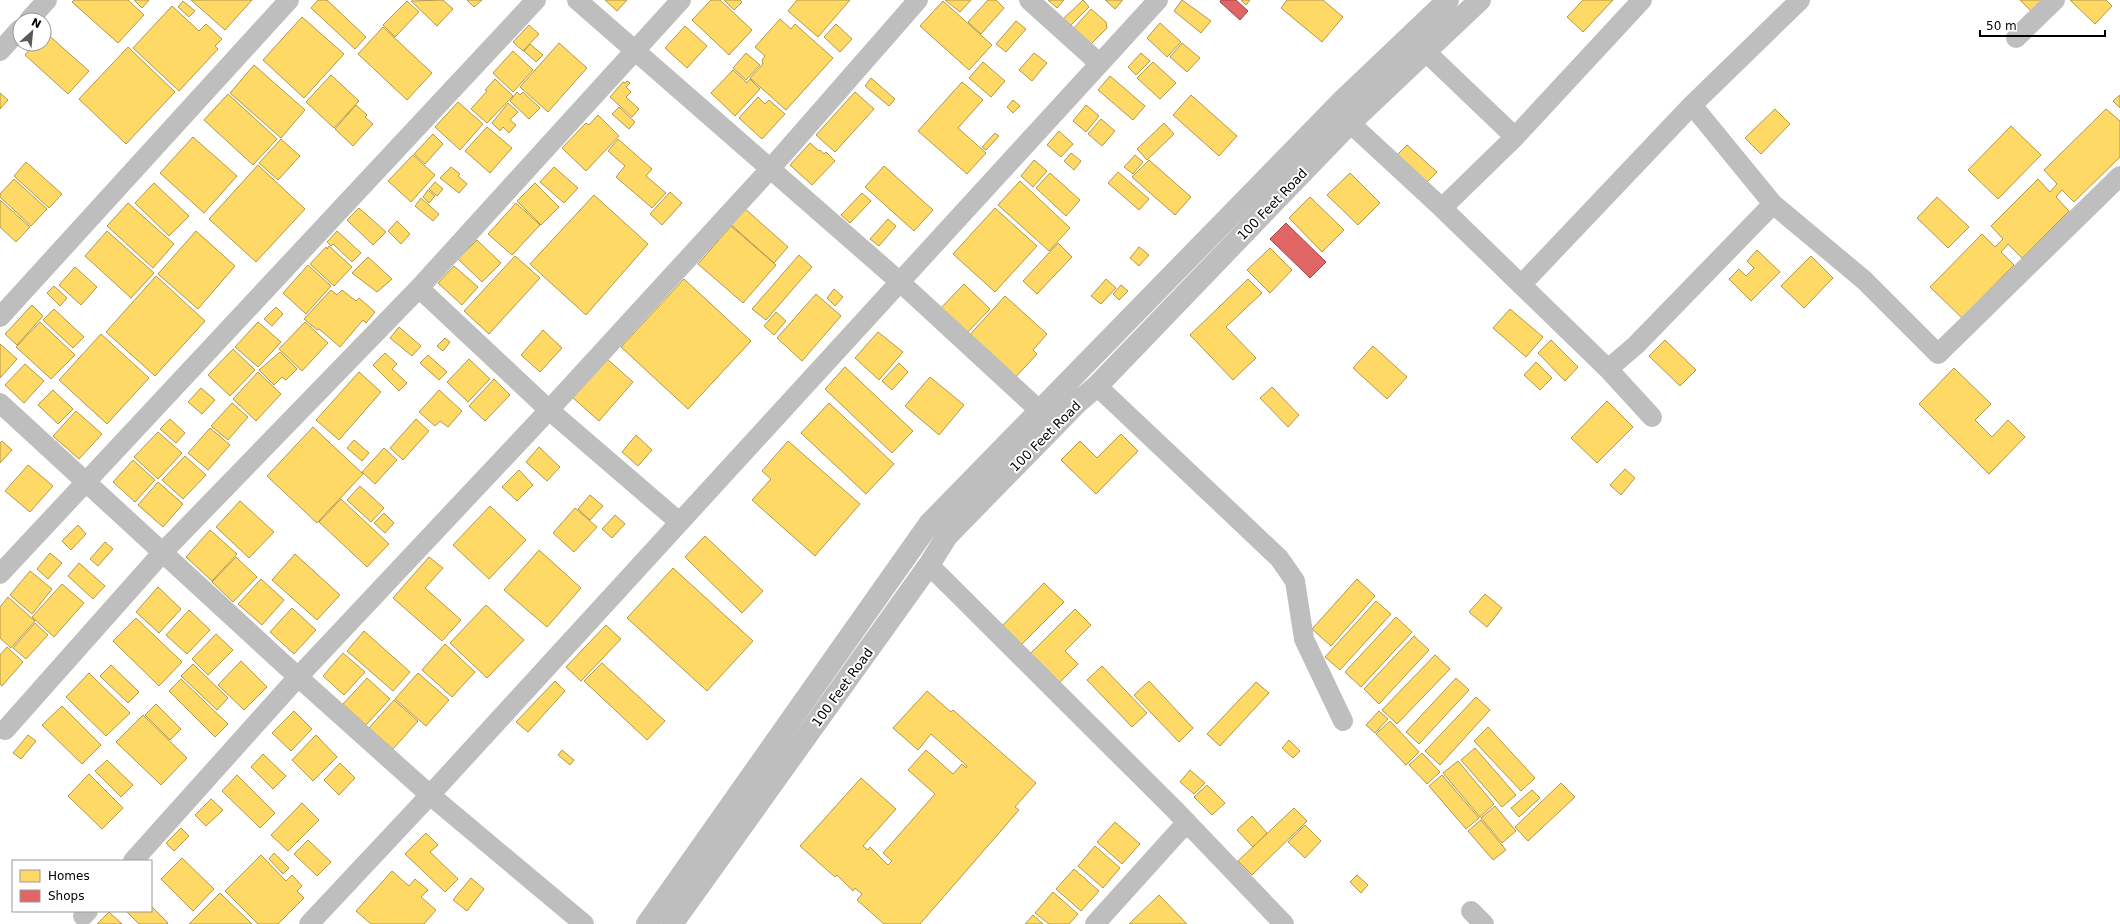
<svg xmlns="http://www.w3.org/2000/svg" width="2120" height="924" viewBox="0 0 2120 924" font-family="'DejaVu Sans',sans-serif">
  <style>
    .homes { fill: #ffd966; stroke: #b29847 }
    .shops { fill: #e06666; stroke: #9d4747 }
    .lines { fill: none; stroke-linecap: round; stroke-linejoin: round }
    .minor { stroke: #bebebe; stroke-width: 20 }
    .tertiary { stroke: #bebebe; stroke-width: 22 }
    .labels { text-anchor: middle; stroke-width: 4; stroke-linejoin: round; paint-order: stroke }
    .street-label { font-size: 13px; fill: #000; stroke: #fff }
  </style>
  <rect width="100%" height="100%" fill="#fff"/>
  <path class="homes" d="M74 0H128L144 15 118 43 72 2Z
    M134 0H149L142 8Z
    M191 0H252L225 30Z
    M318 0H327L366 37 355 49 311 8Z
    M443 0 453 9 437 26 411 1Z
    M467 0H482L474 7Z
    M605 0H627L617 11Z
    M711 0H720L752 30 729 55 692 20Z
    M724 0H740L742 2 734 10Z
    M797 0H850L818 37 788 11Z
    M945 0H971L960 12Z
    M988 0H996L1004 8 981 34 968 22Z
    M1048 0H1064L1057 8Z
    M1083 0 1089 7 1070 26 1063 19Z
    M1105 0H1122V1L1115 9Z
    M1182 0 1211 21 1201 33 1174 11Z
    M1241 0H1250L1246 5Z
    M1287 0H1323L1343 17 1322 42 1281 8Z
    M1583 0H1613L1583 32 1567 17Z
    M2020 0H2044L2032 12Z
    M2070 0H2106L2112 6 2095 24Z
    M183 1 195 11 189 17 178 7Z
    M407 1 419 12 395 37 383 25Z
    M943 1 992 45 969 70 920 26Z
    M172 6 199 31 206 24 222 39 215 46 218 49 179 91 133 48Z
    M1091 9 1106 22 1107 28 1091 44 1074 28Z
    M302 17 344 54 304 98 263 60Z
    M780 19 791 29 795 24 833 58 786 110 750 78 763 64 762 60 765 56 755 47Z
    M1016 21 1026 29 1006 52 996 44Z
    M1160 23 1181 42 1167 57 1147 38Z
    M836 24 852 39 840 52 824 37Z
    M529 25 539 34 523 51 513 42Z
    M685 26 707 46 687 68 665 48Z
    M383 27 432 73 407 100 358 54Z
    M45 32 89 71 68 94 25 55 34 44H44Z
    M559 43 587 68 548 112 520 87Z
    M1182 43 1200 58 1187 72 1170 57Z
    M530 44 543 55 536 62 524 51Z
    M128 47 175 92 126 144 79 99Z
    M513 51 533 70 513 92 493 73Z
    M746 53 760 65 746 80 733 68Z
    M1034 53 1047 63 1032 81 1019 70Z
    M1141 53 1150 61 1136 75 1128 67Z
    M983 62 1005 81 991 97 969 78Z
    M1153 62 1176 83 1160 99 1137 78Z
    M254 65 305 110 281 138 230 93Z
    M733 70 747 83 750 79 760 89 735 116 711 93Z
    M331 75 359 101 334 128 306 102Z
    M1110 76 1145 106 1133 120 1098 90Z
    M871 78 895 99 889 106 865 86Z
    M495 79 513 96 487 123 471 109 487 91 485 90Z
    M627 81 630 83 626 87 631 92 626 97 639 109 632 117 610 97 623 82 625 83Z
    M962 82 983 100 958 128 986 153 967 174 918 131Z
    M517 92 520 95 523 92 540 108 529 119 510 101Z
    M855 92 874 109 835 152 816 135Z
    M0 93 8 100 0 109Z
    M228 94 277 139 253 165 204 120Z
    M1191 95 1237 136 1219 156 1173 115Z
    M2120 95V108L2113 101Z
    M758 97 765 104 769 100 785 114 762 139 739 118Z
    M1013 100 1020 106 1013 113 1007 107Z
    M458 102 483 124 460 150 435 127Z
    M508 103 518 112 510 120 516 125 509 133 503 127 500 131 492 123Z
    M356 105 367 115 365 117 373 124 353 146 335 129Z
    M1086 105 1099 116 1086 132 1073 121Z
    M619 107 635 122 629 129 612 114Z
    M1775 109 1790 124 1761 154 1745 138Z
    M2106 109 2120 121V157L2074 202 2062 190 2056 197 2069 211 2022 258 2008 244 2001 252 2014 265 1962 318 1930 287 1982 234 1995 247 2003 239 1991 226 2038 179 2050 192 2057 184 2044 170Z
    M598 115 619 136 586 171 562 148 586 123 589 125Z
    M1101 119 1115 131 1102 146 1088 134Z
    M1164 123 1174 134 1147 160 1137 149Z
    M2011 126 2041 155 1998 199 1968 170Z
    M487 127 512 148 490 173 465 151Z
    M1059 131 1073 144 1061 157 1047 145Z
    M995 133 999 136 986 150 982 147Z
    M433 134 443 144 425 164 414 154Z
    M193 137 237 176 204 213 160 173Z
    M281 139 300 156 278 180 259 163Z
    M618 139 652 169 646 176 666 193 652 208 616 177 625 166 608 151Z
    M810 143 819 151 820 150 824 154 826 152 835 161 812 185 790 165Z
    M1407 145 1437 172 1425 184 1395 157Z
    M1071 153 1081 161 1074 170 1064 161Z
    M413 155 435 175 411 202 388 181Z
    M1135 155 1143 162 1133 174 1124 167Z
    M1034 160 1047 171 1033 187 1021 176Z
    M1149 160 1191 197 1175 215 1132 177Z
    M26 162 62 194 49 208 14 176Z
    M258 165 305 209 256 262 209 219Z
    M884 166 933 210 914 231 865 187Z
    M451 167 460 174 458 176 467 184 459 193 440 178Z
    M554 167 578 188 564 203 540 182Z
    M1118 172 1149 199 1139 210 1108 183Z
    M1050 173 1080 200 1066 216 1036 188Z
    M1350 173 1380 203 1358 225 1327 195Z
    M14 179 47 209 31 226 0 197V194Z
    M1020 181 1070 228 1049 251 998 205Z
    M435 182 443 189 437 196 429 189Z
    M154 183 189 216 169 236 135 203Z
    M535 183 559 207 541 225 517 201Z
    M428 190 435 196 429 203 423 197Z
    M670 192 682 203 662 225 650 214Z
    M862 193 871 201 850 223 841 215Z
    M594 195 648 244 586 315 530 264Z
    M1310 197 1344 230 1322 252 1289 218Z
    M1937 197 1969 227 1948 248 1917 218Z
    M421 198 439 214 433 221 415 206Z
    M0 200 30 227 16 242 0 227Z
    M128 203 174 244 153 268 107 226Z
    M516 203 540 225 512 255 488 234Z
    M743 207 788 247 774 263 729 223Z
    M359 208 386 232 373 245 347 220Z
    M995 208 1037 246 995 292 953 254Z
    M888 219 896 226 879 246 870 239Z
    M397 221 410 234 401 244 388 231Z
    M731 226 776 265 743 303 698 264Z
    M107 231 154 273 131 298 85 256Z
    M196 231 235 266 198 309 158 274Z
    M337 231 361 253 352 262 333 244 331 246 327 242Z
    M477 240 501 263 482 282 458 259Z
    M1058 243 1072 257 1037 294 1023 281Z
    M329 246 352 267 334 286 310 264 326 247 327 249Z
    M1139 247 1149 255 1139 266 1130 258Z
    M1270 248 1292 270 1270 293 1247 270Z
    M1757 250 1780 272 1751 301 1729 279 1739 269 1746 276 1754 268 1747 261Z
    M799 255 812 267 766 320 752 309Z
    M515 256 540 278 489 334 464 311Z
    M1811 256 1833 278 1804 308 1781 286Z
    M368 257 392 279 377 292 352 273Z
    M308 265 331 286 306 314 283 293Z
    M454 266 478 287 462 305 438 283Z
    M75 267 97 287 81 305 59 285Z
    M156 276 205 321 155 376 106 332Z
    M684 279 751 341 688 409 621 347Z
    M1106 279 1116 288 1101 304 1091 296Z
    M1248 279 1262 293 1226 327 1256 358 1233 380 1190 335Z
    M964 284 990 309 963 337 937 312Z
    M1121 285 1128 291 1119 300 1113 294Z
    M54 286 67 298 60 306 47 293Z
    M834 289 843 297 835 306 827 298Z
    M331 290 337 295 342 290 356 301 359 298 375 312 366 323 363 320 340 347 319 329 317 330 304 319Z
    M816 294 841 316 802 361 777 338Z
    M1005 296 1047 334 1033 350 1037 354 1012 381 966 339Z
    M32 305 43 316 17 345 5 334Z
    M276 307 283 314 272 326 264 319Z
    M54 309 84 337 73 348 43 320Z
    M1510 309 1543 337 1526 357 1493 328Z
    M776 312 786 321 774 335 764 326Z
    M40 322 75 355 51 379 16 347Z
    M258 322 281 342 258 367 235 347Z
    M305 322 328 343 302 371 279 349Z
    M399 327 421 346 412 356 390 338Z
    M543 330 562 348 540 372 521 355Z
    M878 332 903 352 879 380 855 358Z
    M101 334 149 378 107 424 59 380Z
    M445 338 450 342 443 351 437 346Z
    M1551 340 1578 367 1565 381 1538 353Z
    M1665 340 1696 370 1680 386 1649 356Z
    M0 344 17 359 0 378Z
    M1373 346 1407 377 1387 399 1353 368Z
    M233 349 255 370 230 396 208 375Z
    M280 352 297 369 286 380 282 377 274 385 259 370Z
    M385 353 397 364 392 369 407 383 399 391 373 365Z
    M428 355 447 372 439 380 420 363Z
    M606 358 633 382 599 421 572 397Z
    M469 359 490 379 468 402 447 382Z
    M1536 362 1552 378 1540 390 1524 375Z
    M899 363 908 372 892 390 882 381Z
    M25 364 44 381 24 403 5 385Z
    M845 367 913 431 892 453 825 389Z
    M1954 368 1991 404 1975 420 1992 437 2008 420 2025 437 1989 474 1919 404Z
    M258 372 281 394 256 421 233 399Z
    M359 372 381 392 339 440 316 420Z
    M930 377 964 405 939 435 905 406Z
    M494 379 510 395 485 421 469 406Z
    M1272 387 1299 415 1288 427 1260 398Z
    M201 388 215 400 202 414 188 402Z
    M53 390 73 409 58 424 38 405Z
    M439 390 462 411 448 427 440 421 435 426 419 412Z
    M1607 401 1633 427 1597 463 1571 438Z
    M232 403 248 417 228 440 211 426Z
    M829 403 894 464 866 494 801 433Z
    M76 411 102 434 79 459 53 436Z
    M170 419 185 433 176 443 160 429Z
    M416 419 429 431 403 460 390 448Z
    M313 427 363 474 317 523 267 476Z
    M210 428 230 445 208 470 188 453Z
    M158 432 182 453 158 479 134 457Z
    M1121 434 1138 451 1096 494 1061 460 1080 441 1097 458Z
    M636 435 652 450 638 466 622 452Z
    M354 440 369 453 362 461 347 448Z
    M2 441 12 450 0 463V443Z
    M788 441 860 504 815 556 752 500 771 479 762 471Z
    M539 447 560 467 547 481 526 462Z
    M384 448 397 460 375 484 362 472Z
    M185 456 206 475 183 499 162 480Z
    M133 460 155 480 135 502 113 482Z
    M28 465 53 486 30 512 5 491Z
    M1625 469 1635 478 1621 495 1610 485Z
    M519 470 533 485 517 501 502 487Z
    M158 482 183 504 163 527 138 505Z
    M360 486 384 508 371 522 347 500Z
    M590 495 603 506 590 520 578 509Z
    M341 499 389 544 367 567 319 522Z
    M240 501 274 532 249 558 216 527Z
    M490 506 526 540 489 579 453 545Z
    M575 508 597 527 574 552 553 533Z
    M384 513 394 523 385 533 374 523Z
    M615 515 625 524 612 538 602 529Z
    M78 525 86 534 71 550 62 541Z
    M210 530 237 554 212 581 186 557Z
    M705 536 763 591 742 613 685 557Z
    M105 542 113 549 98 566 90 559Z
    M539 550 581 588 547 627 504 590Z
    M50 553 62 563 48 579 37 569Z
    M295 554 340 595 317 620 272 580Z
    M236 557 257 577 233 602 212 582Z
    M429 557 443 568 425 588 461 620 442 641 393 598Z
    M79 563 105 586 93 599 68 576Z
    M673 568 753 641 707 691 627 618Z
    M30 571 52 589 32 614 10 595Z
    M261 579 284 600 262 625 238 604Z
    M1357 579 1375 596 1331 646 1312 629Z
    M1044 583 1064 602 1021 645 1001 627Z
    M62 584 84 603 54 637 32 617Z
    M158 587 181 609 159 633 136 612Z
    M1485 594 1502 608 1487 627 1469 612Z
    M8 597 35 621 11 648 0 638V607Z
    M1376 601 1391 614 1340 670 1325 657Z
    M486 605 524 640 487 678 450 643Z
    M292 608 316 630 294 654 270 632Z
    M1075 609 1091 625 1065 651 1078 664 1057 685 1028 656Z
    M189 610 210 630 187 654 166 635Z
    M1396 617 1412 632 1361 687 1345 672Z
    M136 618 182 662 159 686 113 641Z
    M35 623 48 635 26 659 13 648Z
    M606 625 621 639 581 681 566 667Z
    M364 631 410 672 393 691 347 651Z
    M216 634 233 650 208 675 192 659Z
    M1414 636 1429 650 1379 704 1364 689Z
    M445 644 475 672 452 697 422 670Z
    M7 647 23 662 2 686 0 684V655Z
    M343 653 365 672 344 695 323 676Z
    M1435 655 1450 669 1397 724 1382 710Z
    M241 661 267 687 244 710 218 685Z
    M602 663 665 721 647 740 584 681Z
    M193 664 228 698 217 710 181 676Z
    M111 665 139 692 128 703 100 676Z
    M1102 666 1147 713 1132 727 1087 680Z
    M89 673 130 713 106 736 66 697Z
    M418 673 449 700 426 726 395 699Z
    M367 678 390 699 366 725 343 704Z
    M1456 678 1469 690 1419 744 1406 732Z
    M181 679 228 724 215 737 169 691Z
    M555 681 565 691 528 732 516 722Z
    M1149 681 1193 728 1179 742 1134 695Z
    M1256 682 1269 693 1220 746 1207 734Z
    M927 691 951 712 953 710 1036 783 1015 807 1019 810 920 924H884L857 900 862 894 855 888 853 891 837 875 835 877 800 846 861 778 896 809 863 846 868 850 870 847 888 865 892 861 883 853 935 794 908 770 926 750 953 774 962 764 966 768 967 766 931 734 918 750 893 728Z
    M1476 697 1490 710 1440 765 1425 751Z
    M394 700 418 721 393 749 369 728Z
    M156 704 181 729 170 740 145 715Z
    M62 706 101 745 82 764 42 725Z
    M294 711 312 729 291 751 272 733Z
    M1379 711 1388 719 1375 733 1366 725Z
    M143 715 187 758 161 785 116 742Z
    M1390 721 1419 752 1406 765 1376 734Z
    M1488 727 1535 778 1521 791 1474 741Z
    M28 735 36 741 21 759 13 753Z
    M316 735 337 757 313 781 292 760Z
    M1289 740 1300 751 1293 758 1282 748Z
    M1475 748 1516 795 1502 807 1461 760Z
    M562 750 574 760 570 765 558 755Z
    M1422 753 1440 772 1427 784 1409 765Z
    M263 754 286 776 273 789 251 767Z
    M107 760 133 785 121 797 95 771Z
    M1458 761 1494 804 1480 817 1443 773Z
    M340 763 355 778 339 795 324 780Z
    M1190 770 1205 783 1194 794 1180 782Z
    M89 774 123 808 102 829 68 796Z
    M237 775 275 813 260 828 222 791Z
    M1442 775 1479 818 1466 829 1429 786Z
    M1561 783 1575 797 1528 841 1515 827Z
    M1207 785 1225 803 1212 815 1194 797Z
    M1532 790 1540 798 1519 817 1511 808Z
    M211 799 223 810 206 826 195 815Z
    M302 803 319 820 288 851 271 835Z
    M1495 806 1516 831 1502 843 1481 818Z
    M1294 808 1307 821 1252 875 1238 861Z
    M1252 816 1267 833 1253 847 1237 830Z
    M1481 820 1506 850 1493 860 1468 831Z
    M1115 822 1140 844 1122 864 1097 842Z
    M1305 825 1321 841 1305 858 1288 842Z
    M181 828 189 836 174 851 166 843Z
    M426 833 438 845 430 852 458 879 445 892 405 854Z
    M308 840 331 862 317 876 294 854Z
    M1095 846 1120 868 1103 888 1078 866Z
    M274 853 289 868 283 874 269 859Z
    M261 855 286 881 292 875 302 886 297 891 304 898 278 924H258L225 891Z
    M182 858 214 889 193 911 161 879Z
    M1074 869 1099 891 1081 911 1056 889Z
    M392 871 409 886 415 879 428 890 421 897 436 910 424 924H371L356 911Z
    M1357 875 1368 885 1361 893 1350 882Z
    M471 878 484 889 467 911 453 900Z
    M1053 892 1078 914 1069 924H1049L1035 913Z
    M220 893 252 924H189Z
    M1159 895 1187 924H1129Z
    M151 906 168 923 167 924H139L126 911H151Z
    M109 912 122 924H97Z
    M1033 915 1043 924H1025Z"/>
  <path class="shops" d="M1221 0H1236L1248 11 1240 20 1220 2Z
    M1286 223 1326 262 1310 278 1270 239Z"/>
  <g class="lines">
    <path class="minor" d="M577 0 900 282 1052 422
      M1029 0 1099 63
      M29 20 47 0
      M2016 38 2055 0
      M0 51 20 29
      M1425 51 1515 137
      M1692 105 1773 204 1864 280 1938 354 2120 176
      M1350 123 1442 208 1608 369 1636 345 1773 204
      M1442 208 1515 137 1642 0
      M1521 285 1692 105 1800 0
      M419 288 549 410 678 521
      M0 317 289 0
      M1608 369 1652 417
      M1097 386 1279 558 1295 581 1304 639 1343 721
      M0 403 298 677 430 795 584 924
      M929 565 1174 809 1284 924
      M0 574 536 0
      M5 730 163 552 419 288 681 0
      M133 861 298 677 549 410 771 168 918 0
      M1471 911 1484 924
      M83 916 88 911
      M309 924 430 795 1158 0
      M1095 924 1187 822"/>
    <path class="tertiary" d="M647 924 929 524 1343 100 1448 0
      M672 924 929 565 947 536 1078 402 1097 386 1350 123 1480 0"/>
  </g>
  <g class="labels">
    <g class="street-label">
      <text transform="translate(1272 204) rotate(-46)" y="5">100 Feet Road</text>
      <text transform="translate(1045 436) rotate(-45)" y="5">100 Feet Road</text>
      <text transform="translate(842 687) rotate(-54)" y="5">100 Feet Road</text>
    </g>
  </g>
  <rect x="12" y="860" width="140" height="52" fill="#ffffff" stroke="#999999"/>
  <rect x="20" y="870" width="20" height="12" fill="#ffd966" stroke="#999999"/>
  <text x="48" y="880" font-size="12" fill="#000000">Homes</text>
  <rect x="20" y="890" width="20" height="12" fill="#e06666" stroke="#999999"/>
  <text x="48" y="900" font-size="12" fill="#000000">Shops</text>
  <g transform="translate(32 32) rotate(27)"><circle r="19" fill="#ffffff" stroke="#999999"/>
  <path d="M0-3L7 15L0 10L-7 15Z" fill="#595959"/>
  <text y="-6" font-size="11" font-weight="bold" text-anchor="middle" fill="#000000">N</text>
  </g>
  <path d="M1980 30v6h125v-6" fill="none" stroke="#000000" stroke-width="2"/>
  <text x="1986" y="30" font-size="12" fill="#000000" stroke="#ffffff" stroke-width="3" paint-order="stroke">50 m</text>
</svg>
